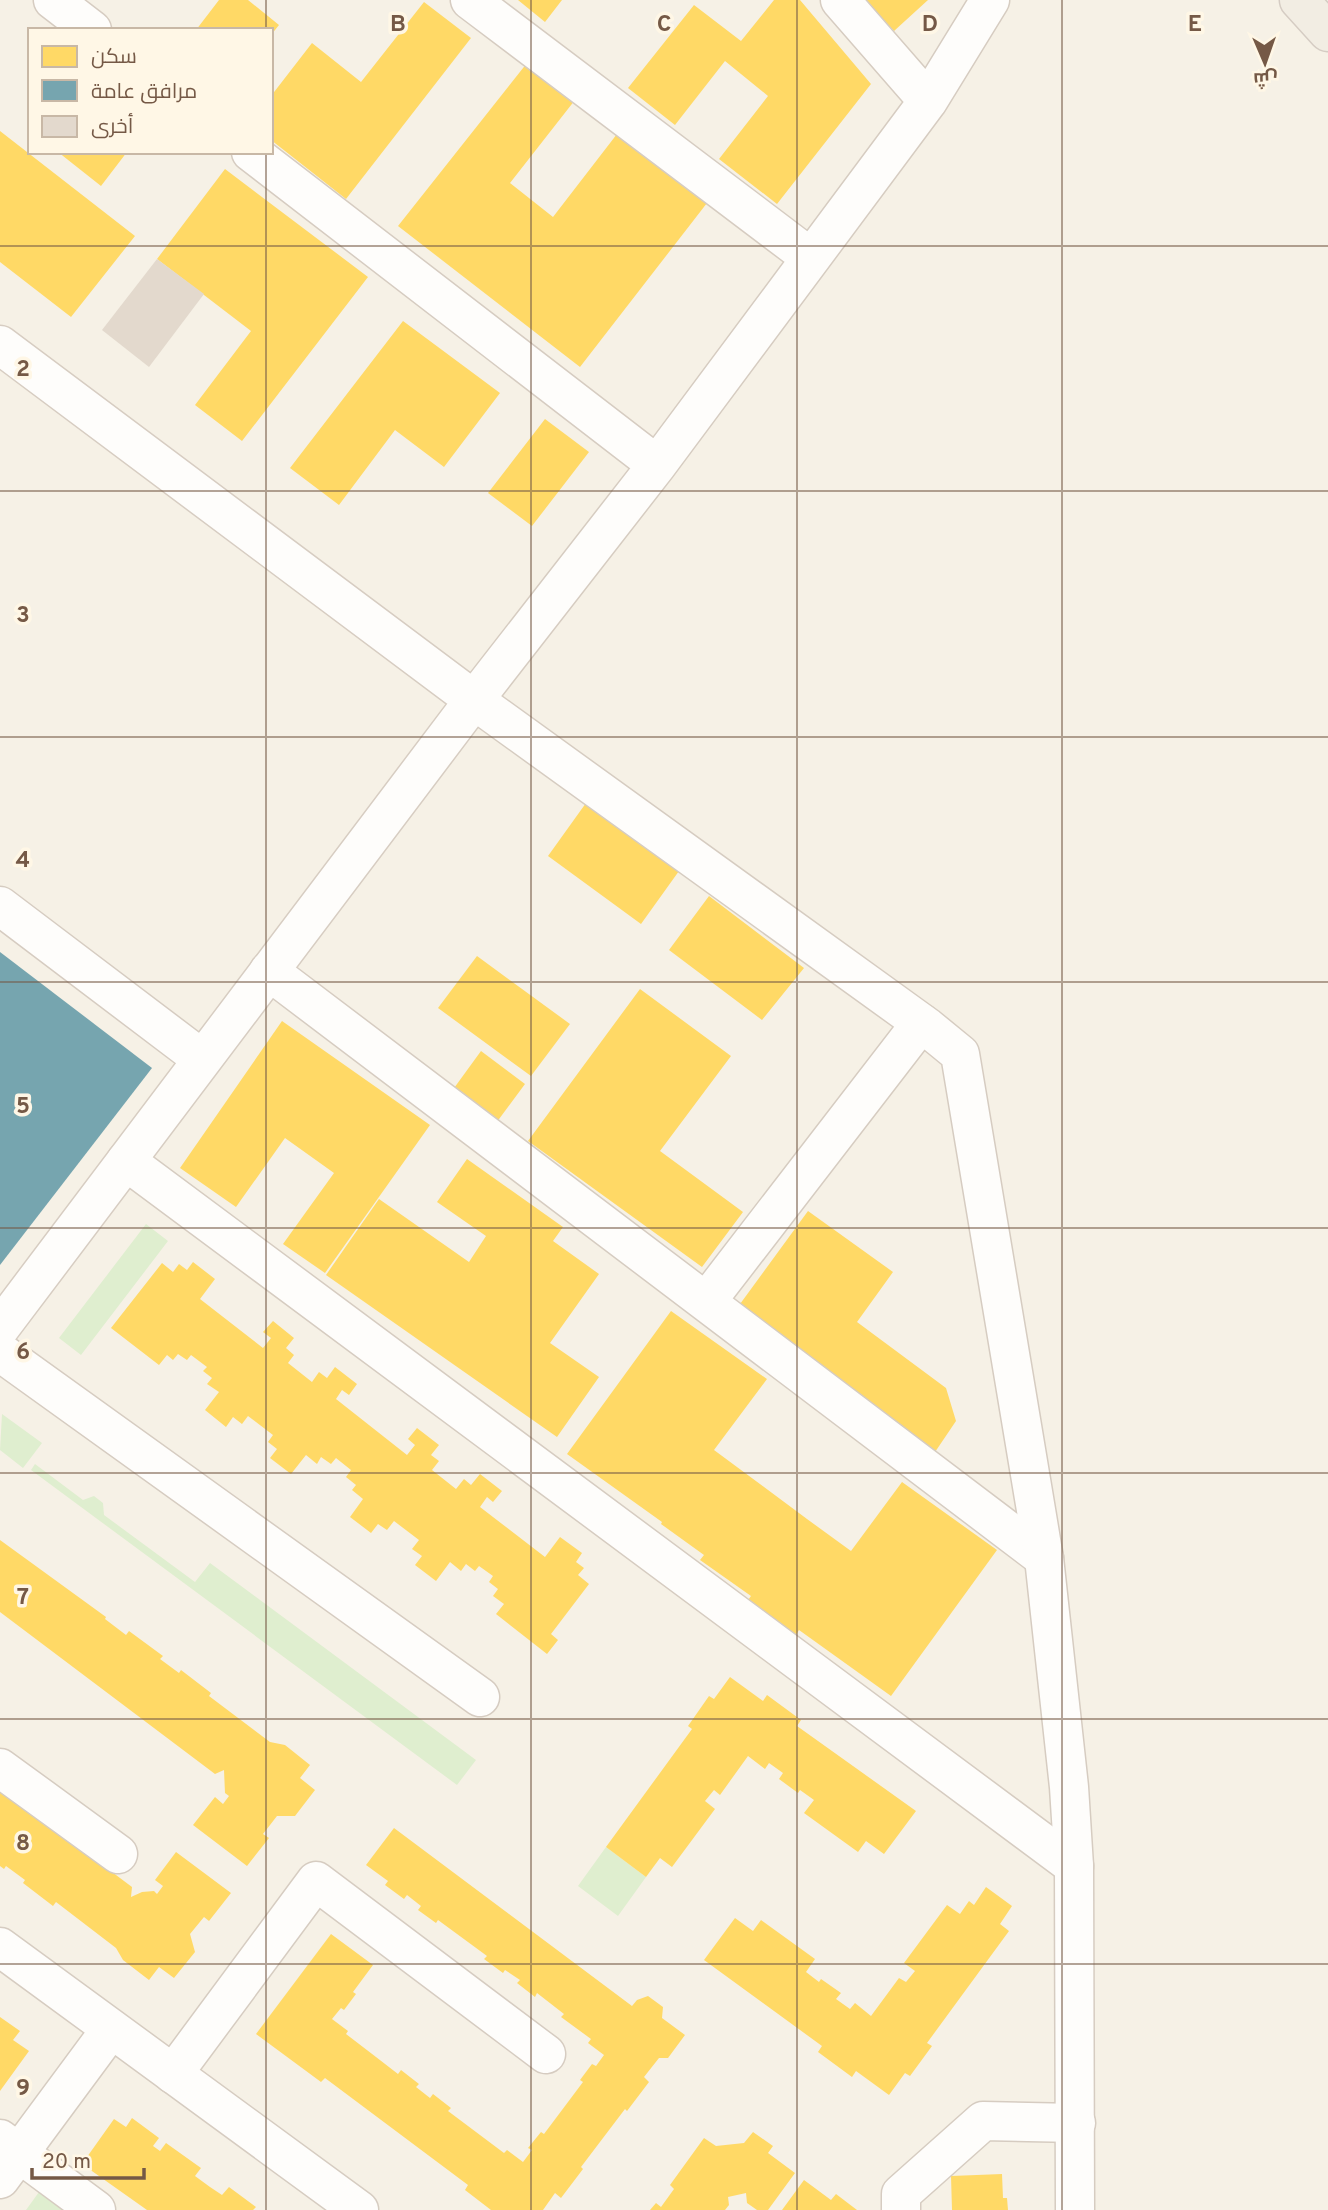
<svg xmlns="http://www.w3.org/2000/svg" width="1328" height="2210" viewBox="0 0 1328 2210" font-family="Overpass,Cairo,sans-serif">
  <style>
    .green { fill: #dfeecf }
    .homes { fill: #ffd966 }
    .public { fill: #76a5af }
    .building { fill: #e3d9cd }
    .lines { fill: none; stroke-linecap: round; stroke-linejoin: round }
    .minor-casing { stroke: #d6ccc1; stroke-width: 41 }
    .tertiary-casing { stroke: #d6ccc1; stroke-width: 41 }
    .secondary-casing { stroke: #d7cdc2; stroke-width: 41 }
    .primary-casing { stroke: #d5ccc3; stroke-width: 41 }
    .minor { stroke: #fefdfb; stroke-width: 38 }
    .tertiary { stroke: #fefdfb; stroke-width: 38 }
    .secondary { stroke: #fefdfb; stroke-width: 38 }
    .primary { stroke: #f2ede3; stroke-width: 38 }
    .grid { fill: none; stroke: #755946; stroke-width: 2; stroke-opacity: 0.55 }
    .grid-label { font-size: 23px; text-anchor: middle; font-weight: bold; fill: #755946; stroke: #fff7e6; stroke-width: 7; stroke-linejoin: round; paint-order: stroke }
  </style>
  <rect width="100%" height="100%" fill="#f6f1e6"/>
  <path class="green" d="M146 1224 168 1241 81 1355 59 1338Z
    M2 1414 42 1443 23 1468 0 1450Z
    M35 1464 83 1500 94 1496 103 1503 104 1515 195 1582 210 1563 476 1760 457 1785 31 1470Z
    M606 1847 646 1877 618 1916 578 1886Z
    M39 2192 64 2210H26Z"/>
  <path class="homes" d="M219 0H248L279 25 271 35V30H196Z
    M518 0H562L545 22Z
    M774 0H800L871 84 777 204 719 159 768 96 725 61 675 125 628 88 694 5 741 41Z
    M864 0H928L894 31Z
    M424 2 471 38 346 199 271 140V96L312 43 361 82Z
    M527 63 575 100 510 183 553 217 617 134 707 203 580 367 398 226Z
    M0 131 135 236 71 317 0 262Z
    M58 152H127L101 186Z
    M225 169 368 277 242 441 195 405 251 331 157 259Z
    M403 321 500 393 444 467 395 430 339 505 290 468Z
    M545 419 589 452 532 526 488 493Z
    M586 803 679 871 641 924 548 856Z
    M709 896 804 968 762 1020 669 950Z
    M477 956 570 1024 531 1076 438 1008Z
    M640 989 731 1056 660 1151 743 1212 702 1267 528 1141Z
    M282 1021 430 1125 325 1273 283 1244 334 1173 285 1138 236 1207 180 1168Z
    M481 1051 525 1084 485 1138 441 1106Z
    M467 1159 563 1227 553 1241 599 1274 550 1343 599 1377 557 1437 326 1275 379 1199 469 1262 486 1236 437 1202Z
    M808 1211 893 1272 857 1322 946 1388 956 1421 931 1458 732 1315Z
    M193 1262 215 1279 200 1299 263 1348 271 1338 263 1332 273 1321 294 1338 286 1348 294 1355 288 1363 312 1382 319 1372 327 1378 335 1367 357 1384 349 1395 342 1390 336 1399 407 1455 415 1445 408 1439 417 1428 439 1445 431 1455 439 1461 432 1470 456 1489 464 1479 471 1485 480 1474 502 1491 493 1502 487 1497 480 1507 545 1557 560 1537 582 1553 576 1562 584 1568 578 1575 589 1584 551 1634 558 1640 547 1654 496 1614 504 1604 493 1596 498 1589 489 1582 493 1576 479 1566 475 1571 466 1564 461 1571 450 1562 436 1581 415 1565 422 1556 412 1549 419 1540 394 1521 387 1530 378 1524 371 1533 350 1517 363 1499 352 1490 356 1485 346 1477 351 1470 336 1458 331 1464 321 1457 317 1464 306 1455 291 1474 270 1458 277 1449 268 1442 273 1435 248 1416 242 1424 233 1417 226 1427 205 1410 219 1392 207 1384 212 1378 203 1371 207 1367 191 1355 187 1360 178 1354 173 1360 167 1355 159 1365 111 1328 162 1263 173 1272 179 1264 187 1270Z
    M671 1311 767 1379 714 1450 807 1519 851 1551 902 1482 997 1550 891 1696 799 1630 794 1638 746 1603 751 1596 700 1560 704 1555 661 1524 662 1522 567 1454Z
    M0 1540 106 1617 105 1619 126 1635 129 1631 163 1656 160 1659 179 1673 181 1670 211 1693 209 1696 270 1742 285 1745 310 1765 300 1778 315 1790 295 1816H277L263 1834 269 1838 247 1866 193 1825 215 1797 223 1804 229 1796 225 1793 224 1770 215 1774 0 1612Z
    M730 1677 763 1701 767 1695 801 1720 797 1726 916 1811 884 1854 866 1841 858 1852 804 1813 814 1800 800 1790 798 1793 779 1779 783 1773 769 1763 765 1769 748 1756 720 1795 714 1790 705 1801 715 1809 672 1867 660 1858 646 1877 606 1847 692 1729 688 1726 709 1696 714 1699Z
    M0 1788 132 1887 131 1897 142 1892 154 1891 157 1894 163 1886 155 1880 176 1852 231 1893 209 1921 204 1917 190 1934 195 1952 174 1978 159 1967 149 1980 123 1960 116 1948 56 1902 53 1906 23 1883 25 1880 6 1866 4 1869 0 1866Z
    M394 1828 632 2006 637 2000 648 1996 663 2007 662 2018 685 2035 668 2058H659L644 2077 649 2082 627 2111 625 2109 581 2167 583 2169 561 2198 555 2193 543 2210H491L465 2190 468 2185 325 2078 321 2082 256 2034 331 1934 373 1965 353 1992 356 1994 344 2010 341 2008 332 2019 348 2031 346 2034 376 2057 398 2074 401 2070 419 2084 416 2087 430 2098 433 2094 451 2108 448 2111 504 2153 507 2150 523 2162 532 2150 528 2148 541 2132 544 2134 583 2082 580 2080 592 2064 596 2066 604 2055 588 2043 591 2039 561 2017 564 2014 537 1993 535 1997 517 1983 520 1980 505 1970 503 1973 484 1959 487 1956 438 1920 436 1923 418 1910 421 1906 407 1895 404 1899 385 1885 388 1881 366 1865Z
    M986 1887 1012 1906 1000 1924 1009 1931 927 2043 932 2046 910 2076 905 2073 889 2095 856 2071 852 2077 818 2052 822 2046 704 1960 735 1918 753 1931 761 1920 815 1959 806 1972 819 1982 821 1979 841 1993 836 1999 850 2009 855 2003 871 2016 899 1978 906 1982 915 1971 904 1963 947 1905 960 1914 969 1901 974 1905Z
    M0 2017 20 2031 13 2040 29 2051 0 2091Z
    M132 2118 159 2138 153 2146 160 2151 166 2143 201 2168 195 2176 210 2187 222 2195 229 2187 256 2207 253 2210H147L82 2164 114 2119 126 2127Z
    M753 2132 773 2146 768 2153 795 2173 768 2210H757L747 2203 746 2193 728 2197 729 2205 725 2210H650L656 2203 661 2207 674 2189 670 2185 704 2138 716 2146 744 2143Z
    M1002 2174 1003 2198H1007L1008 2210H952L951 2176Z
    M804 2180 831 2200 836 2194 857 2210H782Z"/>
  <path class="public" d="M0 952 152 1068 0 1265Z"/>
  <path class="building" d="M157 259 204 294 149 367 102 330Z"/>
  <g class="lines">
    <defs>
      <path id="minor" d="M53 0 92 30
        M470 0 811 258
        M840 0 928 101
        M251 152 657 465
        M474 700 657 465 928 101 990 0
        M0 906 202 1059
        M269 971 1044 1558
        M126 1161 1074 1866
        M706 1302 921 1023
        M0 1352 480 1697
        M0 1768 118 1854
        M173 2074 316 1881 546 2054
        M0 2139 96 2210
        M0 2179 111 2029
        M901 2210V2194L983 2121 1076 2123"/>
      <path id="tertiary" d="M474 700 927 1027 960 1054 1044 1558 1069 1787 1074 1866 1075 2210
        M0 1947 359 2210"/>
      <path id="secondary" d="M0 345 474 700 0 1328"/>
      <path id="primary" d="M1299 0 1328 32"/>
    </defs>
    <use href="#minor" class="minor-casing"/>
    <use href="#tertiary" class="tertiary-casing"/>
    <use href="#secondary" class="secondary-casing"/>
    <use href="#primary" class="primary-casing"/>
    <use href="#minor" class="minor"/>
    <use href="#tertiary" class="tertiary"/>
    <use href="#secondary" class="secondary"/>
    <use href="#primary" class="primary"/>
  </g>
  <path class="grid" d="M266 0V30M531 0V2210M797 0V2210M1062 0V2210M266 152V2210M0 246H1328M0 491H1328M0 737H1328M0 982H1328M0 1228H1328M0 1473H1328M0 1719H1328M0 1964H1328"/>
  <g class="grid-label">
    <text x="398" y="31">B</text>
    <text x="664" y="31">C</text>
    <text x="930" y="31">D</text>
    <text x="1195" y="31">E</text>
    <text x="23" y="376">2</text>
    <text x="23" y="622">3</text>
    <text x="23" y="867">4</text>
    <text x="23" y="1113">5</text>
    <text x="23" y="1359">6</text>
    <text x="23" y="1604">7</text>
    <text x="23" y="1850">8</text>
    <text x="23" y="2095">9</text>
  </g>
  <rect x="28" y="28" width="245" height="126" fill="#fff7e6" stroke="#c8b8a6" stroke-width="2"/>
  <rect x="42" y="46" width="35" height="21" fill="#ffd966" stroke="#c8b8a6" stroke-width="2"/>
  <text x="91" y="63" font-size="21" fill="#755946">سكن</text>
  <rect x="42" y="80" width="35" height="21" fill="#76a5af" stroke="#c8b8a6" stroke-width="2"/>
  <text x="91" y="98" font-size="21" fill="#755946">مرافق عامة</text>
  <rect x="42" y="116" width="35" height="21" fill="#e3d9cd" stroke="#c8b8a6" stroke-width="2"/>
  <text x="91" y="133" font-size="21" fill="#755946">أخرى</text>
  <g transform="translate(1265 63) rotate(178)" stroke="#fff7e6" stroke-width="5" paint-order="stroke">
  <path d="M0-5L12 26L0 18L-12 26Z" fill="#755946"/>
  <text y="-10" font-size="19" font-weight="bold" text-anchor="middle" fill="#755946">ش</text>
  </g>
  <path d="M32 2168v10h112v-10" fill="none" stroke="#755946" stroke-width="3.5"/>
  <text x="42" y="2168" font-size="21" fill="#755946" stroke="#fff7e6" stroke-width="5" paint-order="stroke">20 m</text>
</svg>
